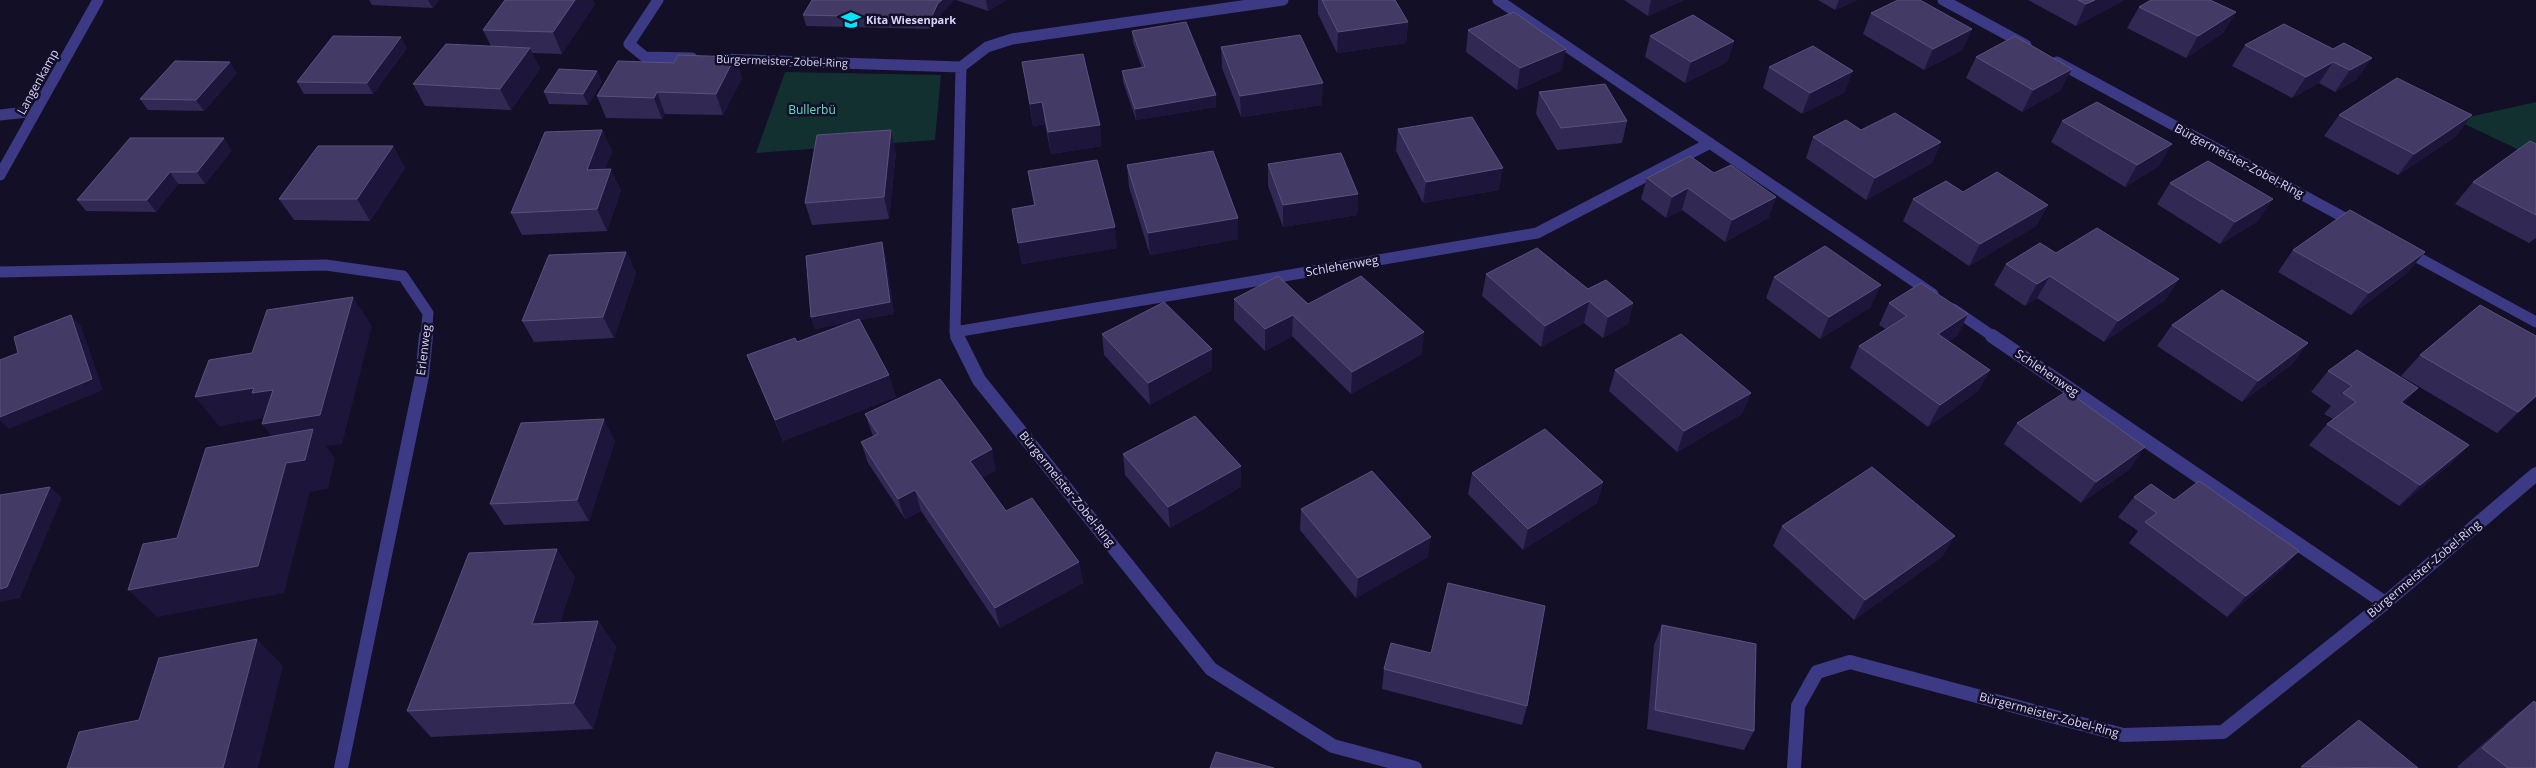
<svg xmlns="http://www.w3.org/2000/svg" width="2536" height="768" viewBox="0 0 2536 768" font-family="'Open Sans',sans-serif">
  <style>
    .green { fill: #12302f }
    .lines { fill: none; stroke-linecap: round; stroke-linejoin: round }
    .street-far1 { stroke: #3d3a85; stroke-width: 11 }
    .street { stroke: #3d3a85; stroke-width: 14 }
    .wall { fill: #312854 }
    .shaded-wall { fill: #1d163a }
    .building { fill: #433a66; stroke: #5a527e }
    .labels { text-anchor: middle; stroke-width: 5; stroke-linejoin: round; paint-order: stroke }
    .far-poi-label { font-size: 11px; font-weight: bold; fill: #d9d4ff; stroke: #130f26; text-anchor: start }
    .far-street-label { font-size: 11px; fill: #d9d4ff; stroke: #130f26 }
    .street-label { font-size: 12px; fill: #d9d4ff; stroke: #130f26 }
    .park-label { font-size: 12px; fill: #5fe0c0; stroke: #130f26 }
  </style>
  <rect width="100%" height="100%" fill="#130f26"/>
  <path class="green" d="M785 72 941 75 935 140 756 153Z
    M2536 102V158L2456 120Z"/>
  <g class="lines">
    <path class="street-far1" d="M658 0 629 44 645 57 692 58
      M1498 0 1933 294
      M1943 0 2026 45
      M719 59 961 67
      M2057 62 2356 224
      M0 115 36 111
      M0 175 98 0
      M2404 250 2536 322
      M0 272 326 265 403 276 428 313 426 337
      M1953 309 1994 337
      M955 332 1537 233 1710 143
      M957 337 955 332 961 67 987 47 1012 39 1283 0"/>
    <path class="street" d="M957 336 979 380 1211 669 1333 746 1415 768
      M1992 336 2385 603
      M341 768 422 376 426 336
      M1794 768 1798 706 1817 672 1850 662 2123 735 2223 732 2385 603 2536 474"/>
  </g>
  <path class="wall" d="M369 0H439L433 8 372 5Z
    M505 0H593L595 4 562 54 532 53 540 69 511 110 425 106 413 84 491 46 483 30Z
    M956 0H1007L988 11Z
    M1318 0H1395L1408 22 1406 43 1337 53 1318 14Z
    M1624 0H1684L1648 16Z
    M1818 0H1857L1835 10Z
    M2028 0H2124L2076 26Z
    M2139 7 2236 12 2223 33 2186 58 2127 28Z
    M1871 13 1972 29 1962 50 1924 70 1863 34Z
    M941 14 933 29 806 26 803 15Z
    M1468 30 1562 70 1517 90 1466 52Z
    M1132 31 1216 107 1136 120 1123 82 1122 71 1142 68 1133 42Z
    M1650 36 1734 41 1727 62 1685 83 1645 57Z
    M2245 45 2333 49 2357 79 2335 92 2319 83 2292 98 2232 66Z
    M1221 47 1322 105 1241 117 1222 68Z
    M407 48 373 94H304L297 82Z
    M735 57 742 78 723 115 665 114 662 119 606 118 597 96 674 63Z
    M1976 57 2061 90 2022 112 1966 78Z
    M1022 62 1102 146 1051 154 1045 124 1033 126Z
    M1769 67 1845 92 1802 114 1763 88Z
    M597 71 602 82 588 105 549 104 544 92Z
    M237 73 204 111 148 110 140 99Z
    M1539 92 1627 121 1622 143 1557 150 1536 114Z
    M2339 115H2472L2455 137 2398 175 2324 136Z
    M2062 121 2159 166 2125 187 2051 142Z
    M1398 129 1499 190 1423 203 1396 151Z
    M602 130 612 151 605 169 621 190 607 231 522 235 511 213Z
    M1861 130 1941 142 1932 163 1866 200 1806 158 1813 137Z
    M2536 144V238L2529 243 2455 204 2473 182Z
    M393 146 405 168 370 221 294 220 279 199Z
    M232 150 205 184H178L156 212 86 211 77 200Z
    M896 152 889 219 812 225 805 203Z
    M1268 164 1358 194 1357 215 1283 227 1268 186Z
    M1127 165 1238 239 1150 255 1129 187Z
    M1028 171 1117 248 1022 264 1012 209 1034 206Z
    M1714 173 1776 197 1768 218 1725 242 1682 210 1666 218 1641 199 1647 178Z
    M2170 183 2258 221 2220 244 2157 204Z
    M1963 192 2048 205 2036 226 1969 266 1903 221 1913 199Z
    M2293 250 2425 252 2407 273 2351 315 2278 272Z
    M626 252 636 273 614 338 534 342 522 321Z
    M2056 253 2179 279 2165 300 2104 342 2037 298 2025 306 1994 285 2006 264Z
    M885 254 894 314 860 320 896 397 783 441 747 355 797 342 849 322 815 329 811 317Z
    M1486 274 1588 289 1633 303 1628 324 1603 338 1584 323 1541 347 1482 296Z
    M1774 277 1871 307 1820 339 1766 298Z
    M1234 299 1308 304 1422 354 1351 394 1292 336 1265 351 1234 320Z
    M1889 303 1968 314 1957 336 1948 341 1990 370 1978 391 1928 427 1850 368 1859 346 1886 329 1879 325Z
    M2172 325 2308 343 2291 365 2242 402 2157 346Z
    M1102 334 1212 370 1150 405 1104 355Z
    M2536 336V397L2497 433 2401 376 2420 355Z
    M1615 370 1751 393 1742 414 1677 452 1609 391Z
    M2328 371 2404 404 2469 445 2448 466 2399 506 2309 445 2327 424 2333 419 2324 414 2331 406 2311 392Z
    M865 414 996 470 982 478 1006 511 1079 562 1083 583 1000 628 921 511 905 519 868 463 861 442 873 436Z
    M2017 423 2130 469 2081 503 2004 444Z
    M615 441 589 521 504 525 490 504Z
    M1123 454 1241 466V487L1170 528 1125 475Z
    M1472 473 1603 482 1597 503 1523 550 1468 494Z
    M2134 497 2299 551 2280 571 2227 617 2129 543 2138 531 2118 517Z
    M1301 509 1428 557 1356 598 1300 530Z
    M1782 526 1943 556 1854 620 1773 546Z
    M575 577 560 622 598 621 616 647 593 729 431 737 407 711Z
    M1662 625 1754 731 1744 750 1647 729 1654 645Z
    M1384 669 1527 706 1522 725 1382 689Z
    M2534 701 2536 768H2459L2457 767 2509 721Z"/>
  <path class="shaded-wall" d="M428 0H439L433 8Z
    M575 0H593L595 4 562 54 553 32Z
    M942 0H955L941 14 933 29 931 18 938 3Z
    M986 0H1007L988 11Z
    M1651 0H1684L1648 16Z
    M1839 0H1857L1835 10Z
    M2095 0H2124L2076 26 2086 4Z
    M2236 12 2223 33 2186 58 2198 36Z
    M1408 22 1406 43 1337 53 1338 32Z
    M1972 29 1962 50 1924 70 1933 49Z
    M401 37 407 48 373 94 367 83Z
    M1734 41 1727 62 1685 83 1691 62Z
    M530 48 540 69 511 110 500 89Z
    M1566 49 1562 70 1517 90 1520 68Z
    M735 57 742 78 723 115 716 94Z
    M2372 58 2357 79 2335 92 2350 70Z
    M230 62 237 73 204 111 196 100Z
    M2333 62 2319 83 2292 98 2306 77Z
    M2072 69 2061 90 2022 112 2033 90Z
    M597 71 602 82 588 105 583 94Z
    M1853 71 1845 92 1802 114 1810 93Z
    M1323 83 1322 105 1241 117 1240 96Z
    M657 92 665 114 662 119 654 98Z
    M1216 95V107L1136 120 1135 109Z
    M1042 102 1045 124 1033 126 1030 104Z
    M2472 115 2455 137 2398 175 2414 154Z
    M1100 125 1102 146 1051 154 1048 132Z
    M602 130 612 151 597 191 587 170Z
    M891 130 896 152 889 219 884 197Z
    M224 138 232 150 205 184 197 172Z
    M1941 142 1932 163 1866 200 1875 178Z
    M2172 144 2159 166 2125 187 2137 165Z
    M393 146 405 168 370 221 357 199Z
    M1503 168 1499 190 1423 203 1426 182Z
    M611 169 621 190 607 231 597 209Z
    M170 172 178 184 156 212 147 200Z
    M1688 188 1682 210 1666 218 1672 197Z
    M1358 194 1357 215 1283 227V205Z
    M1776 197 1768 218 1725 242 1732 220Z
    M2273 199 2258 221 2220 244 2235 222Z
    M2048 205 2036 226 1969 266 1980 244Z
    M1238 218V239L1150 255 1148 233Z
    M1115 227 1117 248 1022 264 1018 243Z
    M882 242 885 254 894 314 815 329 811 317Z
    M626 252 636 273 614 338 603 317Z
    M2425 252 2407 273 2351 315 2369 293Z
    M2050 276 2037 298 2025 306 2037 284Z
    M2179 279 2165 300 2104 342 2118 321Z
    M1881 285 1871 307 1820 339 1829 317Z
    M353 297 372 326 342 444 326 446 335 458 328 489 310 492 284 593 157 617 128 590 285 453 262 424Z
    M1589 301 1584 323 1541 347 1545 326Z
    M1633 303 1628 324 1603 338 1608 317Z
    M1968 314 1957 336 1927 356 1938 334Z
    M71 315 81 326 103 390 9 429 0 421V417Z
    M1293 315 1292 336 1265 351V329Z
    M1424 332 1422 354 1351 394 1352 372Z
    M2308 343 2291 365 2242 402 2258 381Z
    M1212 349V370L1150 405 1148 383Z
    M1990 370 1978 391 1928 427 1940 405Z
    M889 375 896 397 783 441 775 420Z
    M254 388 273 390 272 417 219 426 195 397Z
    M2418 388 2399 410 2401 402Z
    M1751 393 1742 414 1677 452 1684 431Z
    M2536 396V397L2497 433 2518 412Z
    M604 419 615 441 589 521 577 500Z
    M2469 445 2448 466 2399 506 2420 485Z
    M2145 447 2130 469 2081 503 2096 482Z
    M992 449 996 470 975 482 970 461Z
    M1241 466V487L1170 528 1168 507Z
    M1603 482 1597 503 1523 550 1528 529Z
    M50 487 62 498 20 598 0 602V589Z
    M915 490 921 511 905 519 898 499Z
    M1955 536 1943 556 1854 620 1865 600Z
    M1431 537 1428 557 1356 598 1358 578Z
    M557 549 575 577 551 650 532 624Z
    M2299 551 2280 571 2227 617 2246 596Z
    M1079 562 1083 583 1000 628 995 608Z
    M598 621 616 647 593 729 574 703Z
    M257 639 283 666 258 768H223Z"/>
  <path class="building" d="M505 0H575L553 32 483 30Z
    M812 0H942L938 3 931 18 803 15Z
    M1322 0H1395L1408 22 1338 32Z
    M1898 0H1920L1972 29 1933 49 1871 13Z
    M2078 0H2095L2086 4Z
    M2151 0H2210L2236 12 2198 36 2139 7Z
    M1514 12 1566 49 1520 68 1468 30Z
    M1693 15 1734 41 1691 62 1650 36Z
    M1186 22 1216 95 1135 109 1122 71 1145 67 1132 31Z
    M2284 24 2333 49 2344 43 2372 58 2350 70 2333 62 2306 77 2245 45Z
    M1300 35 1323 83 1240 96 1221 47Z
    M333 36 401 37 367 83 297 82Z
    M2015 36 2072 69 2033 90 1976 57Z
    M446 44 530 48 500 89 413 84Z
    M1813 46 1853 71 1810 93 1769 67Z
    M1083 54 1100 125 1048 132 1042 102 1030 104 1022 62Z
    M678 55 735 57 716 94 657 92 654 98 597 96 618 61 674 63Z
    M175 61 230 62 196 100 140 99Z
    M559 69 597 71 583 94 544 92Z
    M2397 78 2472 115 2414 154 2339 115Z
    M1605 84 1627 121 1561 128 1539 92Z
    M2097 102 2172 144 2137 165 2062 121Z
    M1895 113 1941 142 1875 178 1813 137 1846 120 1861 130Z
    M1472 117 1503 168 1426 182 1398 129Z
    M602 130 587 170 611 169 597 209 511 213 545 132Z
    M891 130 884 197 805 203 817 135Z
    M130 138H224L197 172H170L147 200H77Z
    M2530 141 2536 144V215L2473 182Z
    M318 146H393L357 199H279Z
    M1213 151 1238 218 1148 233 1127 165Z
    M1341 153 1358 194 1283 205 1268 164Z
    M1690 156 1714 173 1731 165 1776 197 1732 220 1688 188 1672 197 1647 178Z
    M1097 160 1115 227 1018 243 1012 209 1035 205 1028 171Z
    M2208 161 2273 199 2235 222 2170 183Z
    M1997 172 2048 205 1980 244 1913 199 1946 181 1963 192Z
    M2350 210 2425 252 2369 293 2293 250Z
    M2097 228 2179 279 2118 321 2050 276 2037 284 2006 264 2040 243 2056 253Z
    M882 242 890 302 811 317 806 256Z
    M1825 246 1881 285 1829 317 1774 277Z
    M1537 248 1588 289 1606 280 1633 303 1608 317 1589 301 1545 326 1486 274Z
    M626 252 603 317 522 321 549 255Z
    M1278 276 1308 304 1361 276 1424 332 1352 372 1293 315 1265 329 1234 299Z
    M1921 283 1968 314 1938 334 1990 370 1940 405 1859 346 1907 316 1889 303Z
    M2222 290 2308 343 2258 381 2172 325Z
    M353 297 320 415 262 424 273 390 252 393 254 388 195 397 209 360 252 353 267 310Z
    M1164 302 1212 349 1148 383 1102 334Z
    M2480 305 2536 336V396L2518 412 2420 355Z
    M71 315 92 379 0 417V360L18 353 14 337Z
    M859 319 889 375 775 420 747 355 795 338 797 342Z
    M1681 334 1751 393 1684 431 1615 370Z
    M2357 350 2418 388 2401 402 2469 445 2420 485 2327 424 2356 402 2343 393 2352 386 2328 371Z
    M940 379 992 449 970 461 1006 511 1032 498 1079 562 995 608 915 490 898 499 861 442 878 434 865 414Z
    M2067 391 2145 447 2096 482 2017 423Z
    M1195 416 1241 466 1168 507 1123 454Z
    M604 419 577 500 490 504 521 423Z
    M313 429 305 460 286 463 258 566 128 590 143 544 177 538 206 448Z
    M1545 429 1603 482 1528 529 1472 473Z
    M1872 467 1955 536 1865 600 1782 526Z
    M1372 471 1431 537 1358 578 1301 509Z
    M2199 481 2299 551 2246 596 2145 522 2157 513 2134 497 2151 484 2174 500Z
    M50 487 7 587 0 589V495Z
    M557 549 532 624 598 621 574 703 407 711 469 553Z
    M1448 583 1545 606 1527 706 1384 669 1391 643 1431 653Z
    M1662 625 1756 644 1754 731 1655 710Z
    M257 639 223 768H67L79 732 139 720 159 658Z
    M2534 701 2536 703V768H2508L2482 748Z
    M2359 720 2418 768 2301 767Z
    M1216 752 1274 768H1210Z"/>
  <defs>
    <symbol id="school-bare" viewBox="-9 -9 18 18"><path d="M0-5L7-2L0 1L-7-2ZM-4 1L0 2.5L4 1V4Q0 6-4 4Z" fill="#00e5ff" stroke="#130f26" stroke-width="2.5" paint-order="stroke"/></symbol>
  </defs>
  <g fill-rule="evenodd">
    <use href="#school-bare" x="837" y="6" width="28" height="28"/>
  </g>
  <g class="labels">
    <g class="far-poi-label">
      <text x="866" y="24">Kita Wiesenpark</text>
    </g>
    <g class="far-street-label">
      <text transform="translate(782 61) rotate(2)" y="4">Bürgermeister-Zobel-Ring</text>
    </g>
    <g class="street-label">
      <text transform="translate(38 82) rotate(-61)" y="4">Langenkamp</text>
      <text transform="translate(2239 161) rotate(28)" y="4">Bürgermeister-Zobel-Ring</text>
      <text transform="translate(1342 266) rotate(-10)" y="4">Schlehenweg</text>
      <text transform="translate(424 350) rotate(-83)" y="4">Erlenweg</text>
      <text transform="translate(2047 373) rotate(34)" y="4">Schlehenweg</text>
      <text transform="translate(1067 489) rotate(51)" y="4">Bürgermeister-Zobel-Ring</text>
      <text transform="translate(2424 569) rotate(-40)" y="4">Bürgermeister-Zobel-Ring</text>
      <text transform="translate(2049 715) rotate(15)" y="4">Bürgermeister-Zobel-Ring</text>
    </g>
    <g class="park-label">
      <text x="812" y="114">Bullerbü</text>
    </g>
  </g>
</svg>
